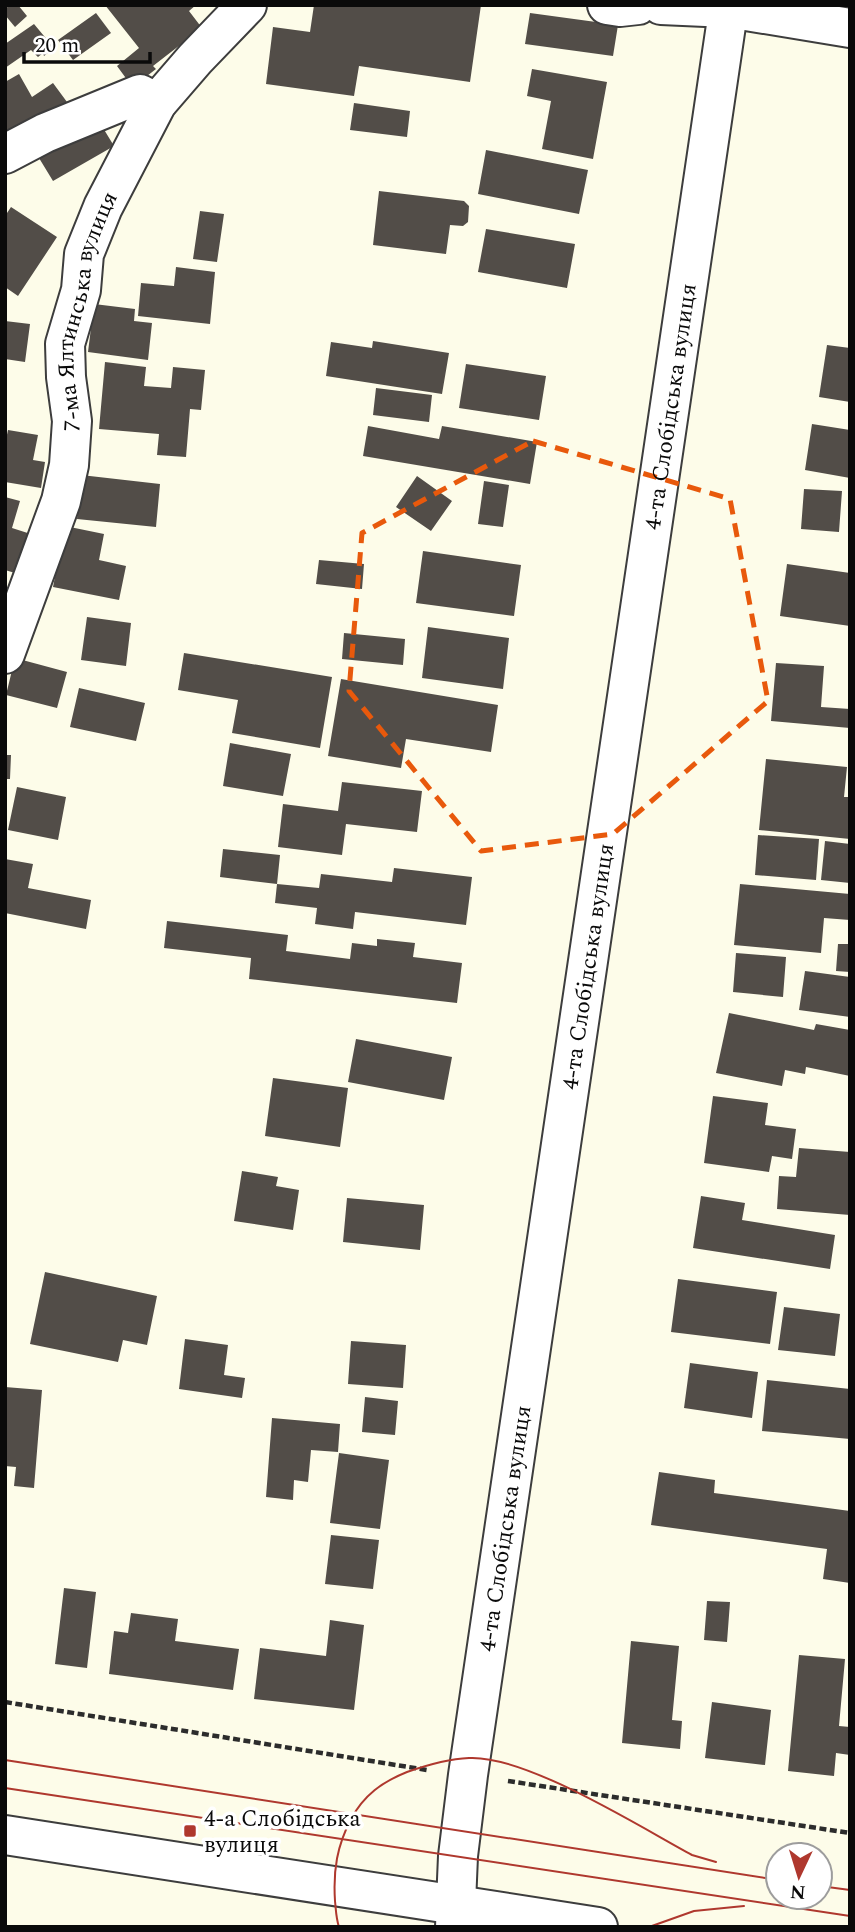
<svg xmlns="http://www.w3.org/2000/svg" width="855" height="1932" viewBox="0 0 855 1932" font-family="Spectral,serif">
  <style>
    .building { fill: #524d48 }
    .lines { fill: none; stroke-linecap: round; stroke-linejoin: round }
    .minor-casing { stroke: #3d3d3d; stroke-width: 42 }
    .path { stroke: #2c2c2c; stroke-width: 4.5; stroke-dasharray: 7 3.5; stroke-linecap: butt }
    .minor { stroke: #fff; stroke-width: 38 }
    .tram { stroke: #af382e; stroke-width: 2 }
    .marked { fill: none; stroke: #e8590c; stroke-width: 5; stroke-dasharray: 14 9; stroke-linejoin: round }
    .poi-dot { fill: #af382e; stroke: #fff; stroke-width: 2.5 }
    .labels { text-anchor: middle; stroke-width: 7; stroke-linejoin: round; paint-order: stroke }
    .street-label { font-size: 23px; fill: #0a0a0a; stroke: #fff }
    .poi-label { font-size: 23px; fill: #0a0a0a; stroke: #fff; text-anchor: start }
  </style>
  <rect width="100%" height="100%" fill="#fdfce9"/>
  <path class="building" d="M10 5H18L27 16 15 27 5 15V9Z
    M105 5H196L189 11 202 28 153 66 156 69 138 83 128 81 117 66 139 48Z
    M314 5H481L470 82 359 66 354 96 266 84 273 27 310 32Z
    M96 13 111 33 73 60 58 40Z
    M530 13 618 25 613 56 525 44Z
    M34 24 54 48 44 56 43 53 38 57 31 50 5 68V44Z
    M532 69 607 82 593 159 542 149 551 101 527 96Z
    M19 74 32 97 53 83 67 102 5 142V82Z
    M354 103 410 111 407 137 350 130Z
    M100 123 114 146 53 181 39 158Z
    M486 150 588 170 579 214 478 194Z
    M379 191 464 201 469 206 468 222 463 226 450 225 446 254 373 245Z
    M11 207 57 237 18 296 5 287V216Z
    M200 211 224 214 217 262 193 259Z
    M486 229 575 244 567 288 478 272Z
    M176 267 215 272 210 324 138 316 141 283 174 286Z
    M94 304 135 309 134 321 152 323 148 360 88 352Z
    M5 321 30 324 25 362 5 359Z
    M373 341 449 353 442 394 326 376 331 342 372 348Z
    M827 345 850 348V402L819 397Z
    M105 362 146 367 144 386 171 388 173 367 205 370 201 410 190 409 186 457 157 455 159 434 99 429Z
    M466 364 546 376 539 420 459 408Z
    M376 388 432 395 429 422 373 415Z
    M812 424 850 430V478L805 470Z
    M368 426 439 439 442 426 537 442 530 484 363 456Z
    M8 430 38 435 33 460 45 462 41 488 5 482V444Z
    M81 475 160 484 156 527 77 519Z
    M417 476 452 501 431 531 396 507Z
    M484 481 509 485 503 527 478 524Z
    M804 489 842 491 839 532 801 529Z
    M5 497 20 501 12 528 37 536 25 576 5 570Z
    M65 526 104 534 99 560 126 566 119 600 53 587Z
    M423 551 521 565 514 616 416 603Z
    M319 560 364 564 362 589 316 584Z
    M787 564 850 573V626L780 616Z
    M87 617 131 623 126 666 81 660Z
    M428 627 509 638 503 689 422 678Z
    M344 633 405 639 403 665 342 659Z
    M184 653 332 677 320 748 232 733 238 700 178 690Z
    M15 658 67 672 57 708 6 695Z
    M776 663 824 666 821 707 850 709V728L771 721Z
    M341 679 498 705 491 752 406 739 401 768 328 756Z
    M79 688 145 703 136 741 70 727Z
    M230 743 291 754 283 796 223 786Z
    M5 755H11L10 779H5Z
    M766 759 847 767 844 797H850V839L759 830Z
    M342 782 422 791 417 832 346 824 342 855 278 847 283 804 338 811Z
    M17 787 66 797 58 840 8 830Z
    M758 835 819 839 816 880 755 875Z
    M825 841 850 844V883L821 880Z
    M223 849 280 855 277 884 220 877Z
    M5 859 33 864 28 888 91 900 86 929 5 913Z
    M394 868 472 877 466 925 355 912 353 929 315 924 317 908 275 903 277 884 319 888 321 874 392 882Z
    M740 884 850 894V920L824 918 821 953 734 945Z
    M167 921 288 935 286 951 350 959 352 943 377 946V939L415 943 413 957 462 963 457 1003 249 979 251 958 164 948Z
    M838 944H850V972L836 971Z
    M736 953 786 957 783 997 733 992Z
    M805 971 850 977V1017L799 1010Z
    M729 1013 814 1030 816 1024 850 1030V1076L806 1067 805 1074 785 1070 782 1086 716 1073Z
    M356 1039 452 1057 444 1100 348 1082Z
    M273 1078 348 1088 340 1147 265 1136Z
    M713 1096 768 1103 765 1125 796 1129 792 1159 772 1156 769 1172 704 1163Z
    M799 1148 850 1152V1215L777 1209 779 1176 796 1177Z
    M242 1171 278 1177 276 1186 299 1190 293 1230 234 1221Z
    M701 1196 745 1203 742 1220 835 1235 830 1269 693 1248Z
    M347 1198 424 1205 420 1250 343 1242Z
    M45 1272 157 1296 147 1345 123 1340 118 1362 30 1344Z
    M678 1279 777 1292 770 1344 671 1332Z
    M784 1307 840 1314 835 1356 778 1350Z
    M185 1339 228 1345 224 1375 245 1378 242 1398 179 1389Z
    M351 1341 406 1345 403 1388 348 1384Z
    M690 1363 758 1372 752 1418 684 1408Z
    M767 1380 850 1389V1439L762 1431Z
    M5 1387 42 1390 34 1488 14 1486 16 1467 5 1466Z
    M365 1397 398 1401 395 1435 362 1432Z
    M272 1418 340 1424 338 1452 311 1450 308 1482 294 1480 293 1500 266 1497Z
    M339 1453 389 1460 380 1529 330 1523Z
    M659 1472 715 1480 714 1493 850 1511V1583L823 1579 827 1549 651 1525Z
    M331 1535 379 1540 373 1589 325 1584Z
    M64 1588 96 1592 87 1668 55 1664Z
    M707 1601 730 1602 727 1642 704 1640Z
    M131 1613 178 1619 175 1641 239 1649 233 1690 109 1674 114 1631 128 1633Z
    M330 1620 364 1625 354 1710 254 1699 260 1648 326 1656Z
    M631 1641 679 1646 672 1720 682 1721 680 1749 622 1743Z
    M799 1655 845 1659 839 1726 850 1727V1755L836 1753 834 1776 788 1771Z
    M712 1702 771 1710 765 1765 705 1758Z"/>
  <g class="lines">
    <defs>
      <g id="minor">
        <path d="M607 5 620 7 638 5"/>
        <path d="M661 5 728 8 850 28"/>
        <path d="M5 154 45 133 140 94 157 103"/>
        <path id="s1" d="M5 654 61 501 69 465 72 421 66 377 65 344 81 290 84 254 103 207 157 103 195 59 247 5"/>
        <path d="M5 1835 598 1927"/>
        <path id="s2" d="M455 1927 458 1856 468 1775 729 5"/>
      </g>
    </defs>
    <use href="#minor" class="minor-casing"/>
    <path class="path" d="M5 1702 427 1770
      M508 1781 850 1833"/>
    <use href="#minor" class="minor"/>
    <path class="tram" d="M5 1760 778 1880
      M5 1788 850 1916
      M820 1886 850 1890
      M339 1927C336 1918 336 1910 335 1901 333 1870 337 1846 351 1819 364 1795 382 1782 407 1772 427 1765 447 1759 469 1758 526 1755 640 1827 692 1855L716 1862
      M649 1927 694 1911 744 1906"/>
  </g>
  <path class="marked" d="M533 441 730 499 768 701 613 834 481 851 349 691 362 533Z"/>
  <rect class="poi-dot" x="183" y="1824" width="14" height="14" rx="3.5"/>
  <g class="labels">
    <g class="street-label">
      <text dy="8" stroke="none"><textPath href="#s1" startOffset="357">7-ма Ялтинська вулиця</textPath></text>
      <text dy="8" stroke="none"><textPath href="#s2" startOffset="1536">4-та Слобідська вулиця</textPath></text>
      <text dy="8" stroke="none"><textPath href="#s2" startOffset="970">4-та Слобідська вулиця</textPath></text>
      <text dy="8" stroke="none"><textPath href="#s2" startOffset="402">4-та Слобідська вулиця</textPath></text>
    </g>
    <g class="poi-label">
      <text x="204" y="1826">4-а Слобідська<tspan x="204" dy="26">вулиця</tspan></text>
    </g>
  </g>
  <rect width="855" height="1932" fill="none" stroke="#0a0a0a" stroke-width="14"/>
  <g transform="translate(799 1876) rotate(184)"><circle r="33" fill="#ffffff" stroke="#9d9d9d" stroke-width="2"/>
  <path d="M0-5L12 26L0 18L-12 26Z" fill="#af382e"/>
  <text y="-10" font-size="19" font-weight="bold" text-anchor="middle" fill="#0a0a0a">N</text>
  </g>
  <path d="M24 52v10h126v-10" fill="none" stroke="#0a0a0a" stroke-width="3.5"/>
  <text x="35" y="52" font-size="21" fill="#0a0a0a" stroke="#ffffff" stroke-width="5" paint-order="stroke">20 m</text>
</svg>
